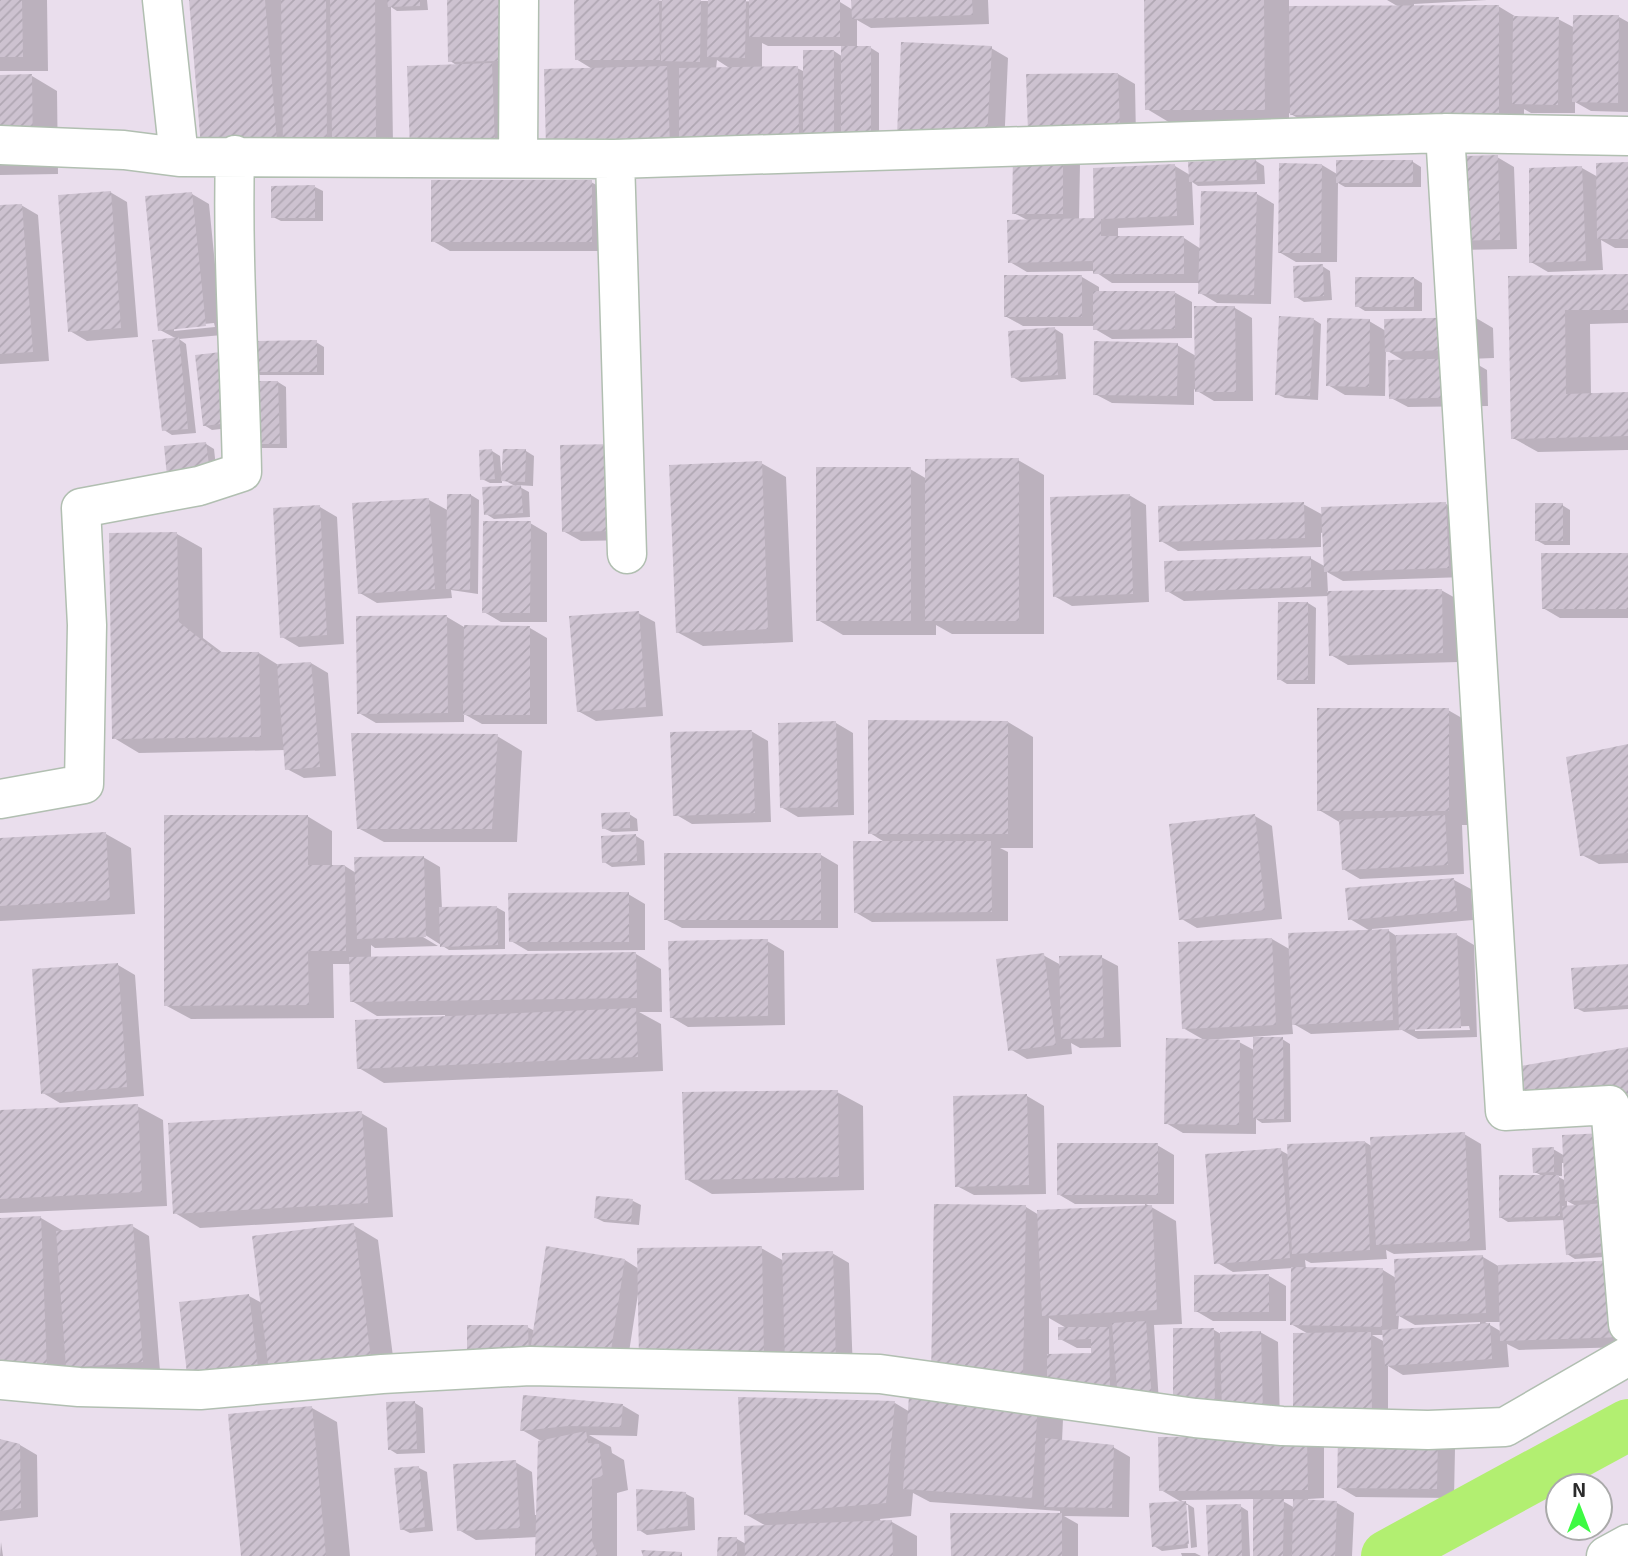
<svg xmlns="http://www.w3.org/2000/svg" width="1628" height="1556" viewBox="0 0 1628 1556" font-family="'Exo 2',sans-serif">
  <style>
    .shadow { fill: #0003; fill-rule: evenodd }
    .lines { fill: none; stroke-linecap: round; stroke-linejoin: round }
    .canal { stroke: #b2ef71; stroke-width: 52 }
    .building { fill: url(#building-hatch) }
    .minor-casing { stroke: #b1bfb1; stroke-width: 41 }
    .minor { stroke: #fff; stroke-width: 38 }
  </style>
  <defs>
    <pattern id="building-hatch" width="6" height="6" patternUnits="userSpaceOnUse" patternTransform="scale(1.75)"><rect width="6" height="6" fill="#cdc2d0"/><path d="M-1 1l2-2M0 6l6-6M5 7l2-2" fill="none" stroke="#b0a7b3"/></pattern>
  </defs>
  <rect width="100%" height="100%" fill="#eadeed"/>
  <path class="shadow" d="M0 0H47L48 71H0Z
    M191 0H427L428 10 397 11 391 7 393 145 228 161Z
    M449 0H514L511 155 429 158 458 66 450 61Z
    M576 0 840 2 853 10V0H988L989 24 871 28 857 20V48H871L879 53V139L686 154 594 70 576 59ZM762 43 768 46H843V57L834 51 805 72 797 68H762ZM717 60 731 69H716Z
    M1146 0H1289V8L1399 7 1387 0H1487L1414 4V7L1498 6 1518 18 1558 19 1575 28 1619 17 1628 22V112L1591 111 1575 102V113H1531L1524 109V126L1317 129 1289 113V123L1172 124 1147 109Z
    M991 48 1008 58 1004 147 915 144Z
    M1118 74 1135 84 1136 139 1047 140Z
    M32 76 57 91 58 174 0 175V77Z
    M1063 155 1080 164 1079 220H1096L1175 166 1190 175 1256 161 1264 166 1265 184 1198 186 1192 182 1194 225 1118 228V238H1184L1201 249 1257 194 1274 204 1271 304 1217 303 1200 293V283H1112L1094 271 1027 272 1010 262 1029 221 1014 213Z
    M1497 157 1514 167 1517 249 1455 250Z
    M1413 162 1421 167V187H1345L1338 183 1337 262H1296L1279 252 1322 165 1337 174Z
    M1628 164V248H1615L1601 240 1603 270 1548 272 1531 262 1582 168 1598 177Z
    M591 182 609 192V251H450L433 241Z
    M315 187 323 191V221H281L273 217Z
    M110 192 127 202 138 337 87 341 70 331Z
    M192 194 209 204 222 335 179 339 186 344 196 433 172 435 164 430 177 339 160 330ZM214 323 215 327 174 331V327Z
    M21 205 38 215 49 361 0 364V207Z
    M1322 266 1330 271 1332 300 1304 302 1296 297Z
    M1082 277 1099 287V293L1174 292 1192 302V338L1112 339 1095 329V326H1023L1005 316Z
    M1628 277V323L1590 324 1591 395 1628 394V450L1538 452 1513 438 1510 278Z
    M1414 278 1422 283V311H1365L1357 306Z
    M1235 308 1252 318 1253 401H1214L1194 389V405L1112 403 1095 394 1177 345 1196 356Z
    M1476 318 1493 328 1494 358 1468 359 1487 370 1488 406 1408 407 1391 398 1406 362 1386 350 1385 396 1345 395 1328 385 1369 321 1386 331Z
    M1313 319 1321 324 1318 400 1285 398 1277 394Z
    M1055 329 1063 334 1066 379 1021 382 1013 377Z
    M316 342 324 347V375H260L252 371Z
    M197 357 246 426 212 430 204 425Z
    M278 382 286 387 287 448H262L254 443Z
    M206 444 214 449 217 476 176 480Z
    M562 447 634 540 581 541 563 531Z
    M492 451 500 456 501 471 526 451 534 456 533 486 516 485 529 492 530 517 494 519 486 514 517 487 502 479V483H490L482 479Z
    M1018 460 1044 475V634H952L936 625V635H843L818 620 910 469 927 479Z
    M761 463 786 477 793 642 703 646 677 632Z
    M471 495 479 500 478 594 451 590 452 598 377 603 360 593 429 500 449 511Z
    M1129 495 1146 505 1149 602 1072 606 1054 596Z
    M1303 504 1323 515 1446 504 1463 513 1465 577 1343 581 1327 572 1328 593 1441 590 1459 600V662L1348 665 1331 655 1329 596 1184 601 1167 591 1310 558 1326 567 1324 532 1321 533V547L1178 551 1161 541Z
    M1562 505 1570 510V545H1545L1536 540Z
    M320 507 337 517 344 644 299 647 282 637Z
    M530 523 547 533V622H501L484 612Z
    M177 534 202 548 203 638 223 653H259L280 666 311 663 328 673 336 776 304 778 287 769 285 750 139 753 114 738Z
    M1628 555V618H1560L1543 608Z
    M1308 603 1316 608 1315 684H1287L1279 679Z
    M638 613 655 622 663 716 596 721 578 711Z
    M447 617 464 627 530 628 547 638V724H482L464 714V722L376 723 359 713Z
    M1448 710 1474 725V825H1462L1464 874 1360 879 1343 869 1341 823 1319 810Z
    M1008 722 1033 737V848H1000L1008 852V921L872 922 855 912 886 843 870 833Z
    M836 723 853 733 854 815 798 817 781 807Z
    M751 731 768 741 771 822 692 824 675 814Z
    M497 736 522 751 517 842H384L358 828Z
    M1628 746V863L1599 864 1582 855Z
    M629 814 637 819 638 831 612 832 603 828Z
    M307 816 332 831V866H345L356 873 423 857 440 867 442 909 496 907 505 912V949L449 950 419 931 418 934 438 946 375 948 371 945V959L636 954 661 969 662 1012H639L661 1024 663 1071 384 1083 359 1068 445 1018V1015L377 1016 352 1001 351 964H333L334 1018 191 1019 165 1005Z
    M1255 816 1272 826 1282 919 1197 928 1180 918Z
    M106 834 131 848 135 914 0 921V840Z
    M636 836 644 841 645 865 612 867 604 862Z
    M821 855 838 865V928H682L665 919Z
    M1454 880 1471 889 1473 920 1372 929V932L1389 931 1398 937 1457 935 1474 945 1477 1037 1418 1039 1402 1030 1311 1034 1292 1023 1293 1034 1204 1040 1183 1028 1272 939 1291 950 1372 932 1350 919ZM1469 1026 1470 1030 1415 1031V1028Z
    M628 894 645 904V950L528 951 511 941Z
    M767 941 784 951 785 1025 688 1027 671 1017Z
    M1043 955 1061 965 1101 957 1118 966 1121 1047 1080 1048 1071 1043 1072 1054 1027 1059 1010 1049Z
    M118 965 135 975 144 1096 60 1103 43 1093Z
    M1628 966V1009L1584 1012 1576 1008Z
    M1282 1039 1290 1044 1291 1122 1262 1123 1256 1119V1134L1183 1133 1166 1123 1239 1042 1254 1050Z
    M837 1092 863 1106 864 1190 712 1194 686 1179Z
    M1027 1096 1044 1106 1046 1194 974 1195 957 1186Z
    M137 1106 163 1120 167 1206 0 1213V1112Z
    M361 1113 387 1128 393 1217 200 1228 175 1213Z
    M1464 1134 1481 1144 1486 1250 1394 1254 1386 1250 1387 1259 1311 1263 1305 1260 1306 1269 1383 1270 1396 1278 1483 1257 1500 1267 1622 1262 1628 1347 1519 1350 1507 1344 1509 1367 1403 1375 1388 1366V1425H1311L1310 1335 1291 1324 1293 1268 1233 1272 1216 1262 1280 1150 1289 1155 1365 1142 1373 1147ZM1399 1316 1415 1325 1480 1322V1326L1398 1331ZM1485 1322H1501L1502 1332ZM1372 1335H1384L1385 1342Z
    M1626 1134 1618 1256 1575 1259 1567 1254 1565 1220 1508 1222 1500 1217 1544 1177 1535 1172 1553 1149 1565 1156ZM1562 1163H1565L1566 1181 1557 1176H1562ZM1567 1201 1578 1207 1567 1208Z
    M1157 1145 1174 1155V1204H1146L1176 1221 1182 1324 1154 1325 1159 1403 958 1390 1026 1207 1039 1215 1145 1207V1204H1075L1058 1194ZM1049 1318 1068 1329 1060 1339 1077 1348H1093V1354L1049 1355Z
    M633 1201 641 1205 639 1225 604 1222 596 1218Z
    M41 1218 65 1232 132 1226 149 1236 160 1371 0 1385V1220Z
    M353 1225 378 1240 395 1372 206 1392 249 1296 262 1303Z
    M761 1248 784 1261 832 1253 849 1263 853 1372 804 1374 638 1294 627 1365 550 1354 536 1345V1364H477L527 1327 535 1331 625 1260 639 1269Z
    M1269 1276 1286 1286V1321H1213L1196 1311Z
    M1214 1330 1221 1334 1260 1332 1278 1342 1280 1423 1192 1417Z
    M415 1403 423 1408 425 1453 397 1454 389 1449Z
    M895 1403 910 1412 1038 1404 1063 1419 1062 1441 1113 1447 1130 1457 1129 1517 1064 1516 1078 1524V1556H953L1060 1514V1511L930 1502 913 1493 911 1516 880 1519 881 1522H892L917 1536V1556H719L720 1539H737L746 1544 768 1527 745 1514Z
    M622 1405 639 1415 637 1436 589 1435 611 1447 612 1453 624 1460 628 1490 617 1493V1556H537V1537L476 1540 459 1530 515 1462 532 1472 535 1515H538L543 1442 522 1430Z
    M312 1408 337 1422 350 1556H243Z
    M1306 1437 1324 1447V1498L1308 1499V1502L1337 1503 1354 1513 1352 1556H1255V1499L1181 1500 1194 1508 1197 1547 1191 1548 1188 1505H1185L1188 1548 1162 1551 1154 1546 1183 1503 1161 1490ZM1279 1499H1295V1508Z
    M1438 1439 1455 1449 1454 1498 1356 1497 1339 1487Z
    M0 1440 20 1445 37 1455 38 1517 0 1521Z
    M419 1468 427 1472 433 1531 410 1533 402 1529Z
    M686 1494 694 1498 695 1530 647 1535 639 1530Z
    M1240 1506 1248 1511 1250 1556H1210Z
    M1 1542 3 1556H0Z
    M1181 1553H1195L1201 1556H1182Z"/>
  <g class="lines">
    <path class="canal" d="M1387 1556 1628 1425"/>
  </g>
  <path class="building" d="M0 0H22L23 57H0Z
    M189 0H265L277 141 201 147Z
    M281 0H326L327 147H283Z
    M330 0H375L376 137H332Z
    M387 0H420V6L388 7Z
    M447 0H498V61L448 62Z
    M574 0H659L660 60H575Z
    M662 0H701L700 62 661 61Z
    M708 0H746L745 58 707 57Z
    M749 0H840V37H749Z
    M851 0H972L973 15 852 19Z
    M1144 0H1264L1265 110H1145Z
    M1499 5V113L1290 115 1289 6Z
    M1573 15H1619L1618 103 1572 102Z
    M1513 16 1559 17 1558 105 1512 104Z
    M901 42 992 46 987 138 897 135Z
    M841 46H871V136H841Z
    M803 50H834V138H803Z
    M492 63 495 146 410 150 407 66Z
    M667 66 670 145 546 148 544 69Z
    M798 66 799 140 679 141V68Z
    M1118 73 1120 130 1028 132 1026 74Z
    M32 74 33 160 0 161V75Z
    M1013 153H1063V214H1012Z
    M1498 155 1500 240 1437 241 1435 157Z
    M1256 159 1257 180 1189 182 1188 162Z
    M1336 160H1413V183H1336Z
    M1628 162V239H1597L1596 163Z
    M1279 163 1322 164 1321 253H1278Z
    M1175 164 1177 216 1101 219V236H1184V274H1093V261L1008 263 1007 220 1094 218 1093 168Z
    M1582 166 1586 261 1529 263V168Z
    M431 180H592V242H431Z
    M315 185V218H271V186Z
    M111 191 121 328 68 332 58 195Z
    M1201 191 1257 192 1254 295 1198 294Z
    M192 192 206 326 158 331 145 196Z
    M22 204 33 352 0 354V205Z
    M1323 264 1324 296 1294 298 1293 266Z
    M1628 274V310H1565L1566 394 1628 392V436L1511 439 1508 276Z
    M1004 275H1082V317H1004Z
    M1355 277H1414V307H1355Z
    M1093 291H1175V329L1093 330Z
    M1194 306H1235L1236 392H1195Z
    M1279 316 1314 318 1310 396 1275 395Z
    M1477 317V349L1385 352 1384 319Z
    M1327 318 1370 319 1369 387 1326 386Z
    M1055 327 1058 375 1011 378 1008 331Z
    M179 337 188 429 162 431 152 340Z
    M317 340V372H250L249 341Z
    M1094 341 1178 343 1177 396 1093 395Z
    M230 351 238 422 203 426 195 355Z
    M1471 358V397L1389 399 1388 360Z
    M251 381H278L280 444H253Z
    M206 442 210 472 167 476 164 446Z
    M616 444 618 531 562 532 560 445Z
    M492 449 495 479 480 480 479 450Z
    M503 449H526L525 482 501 481Z
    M1019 458V621H925V459Z
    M762 461 768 629 676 633 669 465Z
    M816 467H911V621H816Z
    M521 485 523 513 484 515 482 487Z
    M447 494H471L470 590 446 589Z
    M1130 494 1133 594 1053 597 1050 497Z
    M429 498 435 589 358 594 352 503Z
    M1304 502 1305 538 1159 542 1158 506Z
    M1446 502 1449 568 1324 572 1321 507Z
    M1535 503H1563V541H1535Z
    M320 505 327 635 280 638 273 508Z
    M483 521H531L530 613H482Z
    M177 532 179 622 217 652H259L261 737 112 739 109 533Z
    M1541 553H1628V609H1542Z
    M1311 556V587L1165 592 1164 561Z
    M1442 589 1443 653 1329 656 1327 591Z
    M1278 602H1308V680H1277Z
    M639 611 646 707 577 712 569 616Z
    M447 615 448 713 357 714 356 616Z
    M464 625 530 626V715H463Z
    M311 662 320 767 285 770 277 664Z
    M1317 708H1449V811H1317Z
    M868 720 1008 721V834H868Z
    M836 721 838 807 780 808 778 723Z
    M752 730 755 813 673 816 670 732Z
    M351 733 498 734 492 829H357Z
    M1628 744V853L1580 856 1566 757Z
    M630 812V828L602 829 601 813Z
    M1255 814 1265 910 1179 920 1169 824Z
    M164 815H308V865H345L346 951H308L309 1005 164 1006Z
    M1445 815 1448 865 1342 870 1339 820Z
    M106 832 110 900 0 906V838Z
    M636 834 637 861 602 863 601 836Z
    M853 841H991L992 912 854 913Z
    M664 853H821V920H664Z
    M424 856 426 937 357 939 354 857Z
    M1454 878 1457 911 1348 920 1345 888Z
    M629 892V942H509L508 893Z
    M497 906 498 945 440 947 439 907Z
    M1389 929 1393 1020 1292 1025 1288 933Z
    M1457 933 1461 1028 1399 1030 1396 935Z
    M1272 938 1276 1025 1182 1029 1178 942Z
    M768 939V1016L670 1018 668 941Z
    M636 952 637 998 350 1002 349 957Z
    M1044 953 1056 1045 1008 1051 996 959Z
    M1102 955 1104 1038 1061 1039 1059 956Z
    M118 963 127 1087 41 1094 32 969Z
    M1628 964V1005L1574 1009 1571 968Z
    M636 1008 638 1057 357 1069 355 1020Z
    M1253 1037H1283L1284 1119H1253Z
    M1166 1038 1240 1040 1239 1125 1164 1124Z
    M1628 1047V1102L1524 1112 1521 1066Z
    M838 1090 839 1177 685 1180 682 1092Z
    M1027 1094 1029 1185 955 1187 953 1096Z
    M138 1104 142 1192 0 1199V1110Z
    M362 1111 368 1203 173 1214 168 1123Z
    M1465 1132 1470 1241 1376 1245 1370 1137Z
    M1627 1132 1628 1199 1565 1201 1562 1135Z
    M1365 1141 1370 1250 1292 1254 1287 1144Z
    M1057 1143H1158V1195H1057Z
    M1554 1147V1172L1533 1173 1532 1148Z
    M1281 1148 1290 1258 1214 1264 1205 1154Z
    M1499 1175H1559L1560 1216 1499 1218Z
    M596 1196 633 1199 631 1222 594 1218Z
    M1606 1203 1611 1252 1566 1255 1562 1206Z
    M934 1204 1026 1205 1023 1378 931 1377Z
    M1152 1205 1157 1310 1042 1316 1037 1210Z
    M41 1216 47 1369 0 1371V1218Z
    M354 1223 371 1359 269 1372 252 1236Z
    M133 1224 143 1362 66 1368 56 1231Z
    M546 1246 625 1259 610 1357 531 1345Z
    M762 1246 764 1357 639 1359 637 1248Z
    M833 1251 836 1363 785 1365 782 1253Z
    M1483 1255 1486 1313 1396 1316 1394 1259Z
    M1622 1260 1625 1337 1500 1341 1498 1265Z
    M1291 1267 1383 1268 1382 1327 1290 1325Z
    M1269 1274V1312H1194V1275Z
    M249 1294 259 1376 188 1383 179 1302Z
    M1146 1321 1152 1399 1118 1401 1112 1323Z
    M1490 1323 1492 1359 1385 1366 1382 1330Z
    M467 1325H528L529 1360H467Z
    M1058 1327H1109L1110 1390H1047V1354L1091 1353V1339L1058 1340Z
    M1173 1328H1214L1215 1408H1173Z
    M1261 1331 1263 1414 1222 1415 1220 1332Z
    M1371 1332 1372 1416H1293V1333Z
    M523 1395 623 1404 621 1427 568 1426 520 1431Z
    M909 1395 1038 1403 1032 1498 903 1489Z
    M738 1397 895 1401 886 1503 744 1515Z
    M415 1401 417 1449 388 1450 386 1402Z
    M312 1406 326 1556H241L228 1414Z
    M586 1431 588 1443 599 1444 603 1476 592 1479V1541L598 1556H535L538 1441Z
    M1307 1436 1308 1490 1159 1491 1158 1437Z
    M1338 1436 1438 1437 1437 1489 1337 1488Z
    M1045 1438 1114 1445 1112 1508 1044 1507Z
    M0 1439 20 1444 21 1508 0 1511Z
    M516 1460 520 1528 457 1531 453 1464Z
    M419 1466 425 1527 400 1530 394 1468Z
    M636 1489 686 1492 688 1526 637 1531Z
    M1253 1499H1284L1283 1556H1253Z
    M1293 1499 1337 1501 1335 1556H1292Z
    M1186 1501 1189 1544 1152 1547 1149 1503Z
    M1241 1504 1242 1556H1208L1206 1505Z
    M950 1513H1062V1556H951Z
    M892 1520 893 1556H745L744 1526Z
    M718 1537H737V1556H717Z
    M641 1550 682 1552V1556H643Z"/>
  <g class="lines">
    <defs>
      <path id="minor" d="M162 0 179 157
        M1445 133 1505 1111 1610 1105 1628 1324
        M0 145 124 150 179 157 615 159 1445 133 1628 136
        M518 158 519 0
        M615 159 627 554
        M0 799 84 784 87 625 81 508 199 486 242 472C240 366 232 261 235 155
        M0 1380 79 1387 200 1390 382 1374 530 1366 880 1374 1195 1418 1282 1426 1428 1430 1505 1427 1628 1356
        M1606 1556 1628 1544"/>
    </defs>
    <use href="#minor" class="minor-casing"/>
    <use href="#minor" class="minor"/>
  </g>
  <g transform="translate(1579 1507)"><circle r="33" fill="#ffffff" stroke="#aaaaaa" stroke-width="2"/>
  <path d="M0-5L12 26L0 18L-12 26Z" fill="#3efa43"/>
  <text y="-10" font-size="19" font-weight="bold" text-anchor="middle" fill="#2b2b2b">N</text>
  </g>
</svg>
